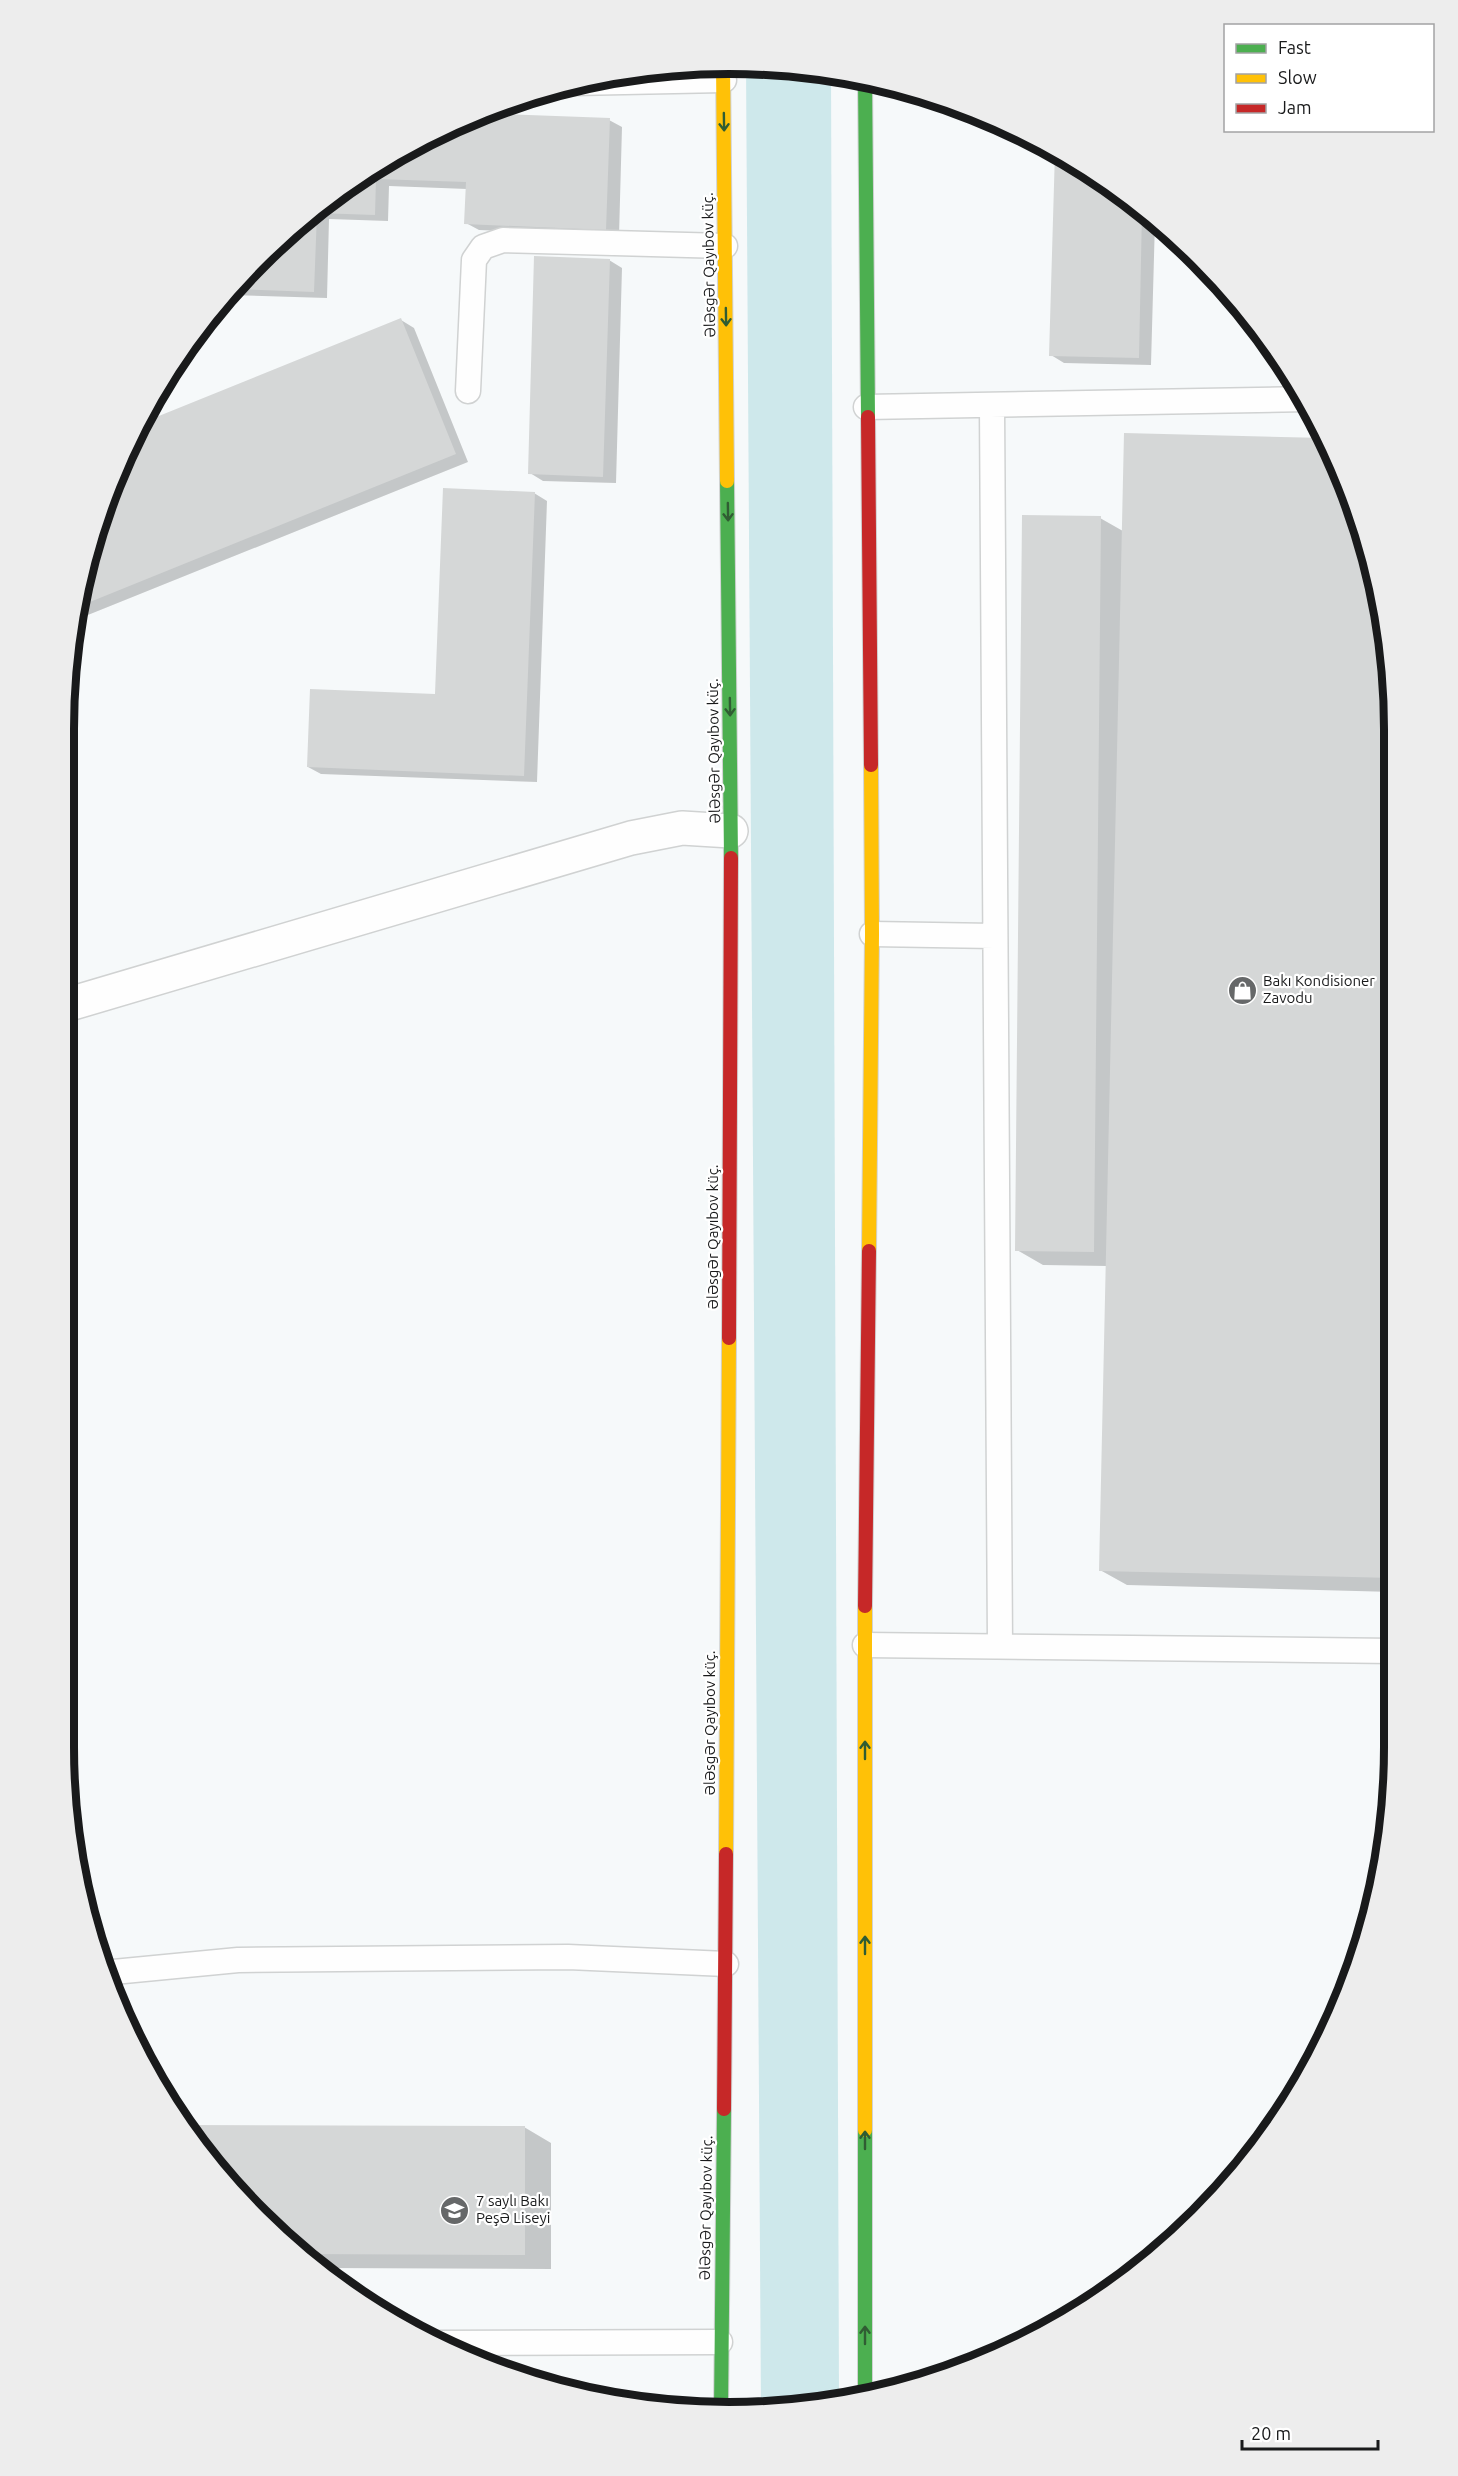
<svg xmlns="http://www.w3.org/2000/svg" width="1458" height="2476" viewBox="0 0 1458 2476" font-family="Ubuntu,sans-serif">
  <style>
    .green { fill: #cee8eb }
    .shadow { fill: #0003 }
    .building { fill: #d5d7d7 }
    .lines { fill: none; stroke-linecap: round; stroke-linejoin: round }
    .lane-casing { stroke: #d0d2d2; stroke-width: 27 }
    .street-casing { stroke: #d0d2d2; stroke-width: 36 }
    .fast-casing { stroke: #d0d2d2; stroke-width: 16 }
    .slow-casing { stroke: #d0d2d2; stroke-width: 16 }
    .jam-casing { stroke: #d0d2d2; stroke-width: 16 }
    .lane { stroke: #fefefe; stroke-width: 24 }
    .street { stroke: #fefefe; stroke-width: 33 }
    .fast { stroke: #4caf50; stroke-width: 14 }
    .slow { stroke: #ffc107; stroke-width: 14 }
    .jam { stroke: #c62828; stroke-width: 14 }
    .oneway { stroke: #305d33 }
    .labels { text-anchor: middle; stroke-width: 4.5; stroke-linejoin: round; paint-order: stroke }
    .street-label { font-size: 15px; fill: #191a1b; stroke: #fff }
    .poi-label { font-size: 15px; fill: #191a1b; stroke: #fff; text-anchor: start }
    .rim { fill: none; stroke: #191a1b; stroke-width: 8 }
  </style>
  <rect width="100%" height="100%" fill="#f6f9fa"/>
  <path class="green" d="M746 65 831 73 839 2398 772 2412 761 2411Z"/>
  <path class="shadow" d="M473 114 609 120 622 127 619 236 479 230 466 223 467 189 389 186 388 221 329 219 327 298 228 295 258 258 359 175Z
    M1099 175 1155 221 1151 365 1064 363 1051 355Z
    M609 260 622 268 616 483 543 481 530 473Z
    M401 320 414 328 468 462 78 619 98 515Z
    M534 493 547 501 537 782 321 774 308 767 437 696Z
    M1100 518 1394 685V1592L1127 1585 1100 1570 1107 1266 1043 1265 1017 1250Z
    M524 2127 551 2143V2269L319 2268 258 2218Z"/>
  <path class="building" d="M477 113 610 118 606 230 464 224 466 182 376 179 375 215 317 213 314 292 233 289 258 258 359 175Z
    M1055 151 1099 175 1142 211 1139 358 1049 356Z
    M534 256 610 259 603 477 528 474Z
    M401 318 456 454 80 606 98 515 144 422Z
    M1124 433 1325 438 1360 515 1394 685V1578L1099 1571Z
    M443 488 535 492 524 776 307 767 310 689 435 694Z
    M1022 515 1101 516 1094 1252 1015 1251Z
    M183 2125 525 2126V2255L302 2254 258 2218 200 2152Z"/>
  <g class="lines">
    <defs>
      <path id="lane" d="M574 83 724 80
        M468 391 474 260 483 247 503 240 725 246
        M992 406 1000 1645
        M866 407 1307 399
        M872 934 994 936
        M865 1645 1394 1651
        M103 1973 238 1960 568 1957 726 1964
        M432 2343 720 2342"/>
      <path id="street" d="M66 1005 631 838 682 828 731 831"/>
      <path id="fast" d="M865 78 868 417
        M727 481 731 858
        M865 2130V2393
        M721 2410 724 2109"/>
      <path id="slow" d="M723 64 727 481
        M869 1251 872 934 871 765
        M726 1854 729 1338
        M865 2130V1606"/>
      <path id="jam" d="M868 417 871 765
        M729 1338 731 858
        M865 1606 869 1251
        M724 2109 726 1854"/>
    </defs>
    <use href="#lane" class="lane-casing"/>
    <use href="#street" class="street-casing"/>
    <use href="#fast" class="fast-casing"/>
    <use href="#slow" class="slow-casing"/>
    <use href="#jam" class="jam-casing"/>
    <use href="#lane" class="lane"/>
    <use href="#street" class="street"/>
    <use href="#fast" class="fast"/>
    <use href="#slow" class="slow"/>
    <use href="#jam" class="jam"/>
  </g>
  <defs><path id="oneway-shaft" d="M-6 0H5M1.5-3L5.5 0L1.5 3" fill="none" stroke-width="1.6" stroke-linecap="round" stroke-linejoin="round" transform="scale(1.5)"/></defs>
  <g class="oneway">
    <use href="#oneway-shaft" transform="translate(724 122) rotate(89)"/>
    <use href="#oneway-shaft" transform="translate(726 317) rotate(89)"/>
    <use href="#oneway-shaft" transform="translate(728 512) rotate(89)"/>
    <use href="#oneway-shaft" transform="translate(730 707) rotate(89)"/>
    <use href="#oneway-shaft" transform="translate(865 1750) rotate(-90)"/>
    <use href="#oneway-shaft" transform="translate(865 1945) rotate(-90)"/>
    <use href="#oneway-shaft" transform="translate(865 2140) rotate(-90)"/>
    <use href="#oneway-shaft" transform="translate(865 2335) rotate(-90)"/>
  </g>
  <defs>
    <symbol id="shop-disc" viewBox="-11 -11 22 22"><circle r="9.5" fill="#666869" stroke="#fff"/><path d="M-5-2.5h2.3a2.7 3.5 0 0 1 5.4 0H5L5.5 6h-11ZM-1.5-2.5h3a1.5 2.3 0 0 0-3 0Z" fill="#fff"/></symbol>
    <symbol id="school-disc" viewBox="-11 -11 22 22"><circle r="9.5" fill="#666869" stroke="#fff"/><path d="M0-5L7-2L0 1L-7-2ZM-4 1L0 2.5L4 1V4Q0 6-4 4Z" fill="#fff"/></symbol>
  </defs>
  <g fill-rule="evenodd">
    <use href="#shop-disc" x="1226" y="974" width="33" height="33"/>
    <use href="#school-disc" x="438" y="2194" width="33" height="33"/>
  </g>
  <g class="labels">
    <g class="street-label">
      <text transform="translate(709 265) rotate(-91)" y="5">Ələsgər Qayıbov küç.</text>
      <text transform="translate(714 751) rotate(-91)" y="5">Ələsgər Qayıbov küç.</text>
      <text transform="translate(713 1237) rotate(-90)" y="5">Ələsgər Qayıbov küç.</text>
      <text transform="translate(710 1723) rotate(-90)" y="5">Ələsgər Qayıbov küç.</text>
      <text transform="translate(706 2208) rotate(-89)" y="5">Ələsgər Qayıbov küç.</text>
    </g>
    <g class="poi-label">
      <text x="1263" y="986">Bakı Kondisioner<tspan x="1263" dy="17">Zavodu</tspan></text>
      <text x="476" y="2206">7 saylı Bakı<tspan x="476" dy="17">Peşə Liseyi</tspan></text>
    </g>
  </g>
  <path d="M0 0H1458V2476H0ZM729 74H729A655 655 0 0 1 1384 729V1747A655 655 0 0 1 729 2402H729A655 655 0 0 1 74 1747V729A655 655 0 0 1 729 74Z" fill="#ededed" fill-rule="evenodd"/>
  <path class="rim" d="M729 74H729A655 655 0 0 1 1384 729V1747A655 655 0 0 1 729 2402H729A655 655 0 0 1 74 1747V729A655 655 0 0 1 729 74Z"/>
  <rect x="1224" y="24" width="210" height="108" fill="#ffffff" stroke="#a3a3a4" stroke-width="1.5"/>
  <rect x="1236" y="44" width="30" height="9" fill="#4caf50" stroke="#a3a3a4" stroke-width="1.5"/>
  <text x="1278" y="54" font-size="18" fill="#191a1b">Fast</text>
  <rect x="1236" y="74" width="30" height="9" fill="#ffc107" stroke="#a3a3a4" stroke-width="1.5"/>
  <text x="1278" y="84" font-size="18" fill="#191a1b">Slow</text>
  <rect x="1236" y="104" width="30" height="9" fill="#c62828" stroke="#a3a3a4" stroke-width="1.5"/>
  <text x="1278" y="114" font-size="18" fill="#191a1b">Jam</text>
  <path d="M1242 2440v9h136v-9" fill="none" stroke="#191a1b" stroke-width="3"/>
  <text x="1251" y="2440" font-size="18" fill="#191a1b" stroke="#ffffff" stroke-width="4.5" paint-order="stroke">20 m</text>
</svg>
